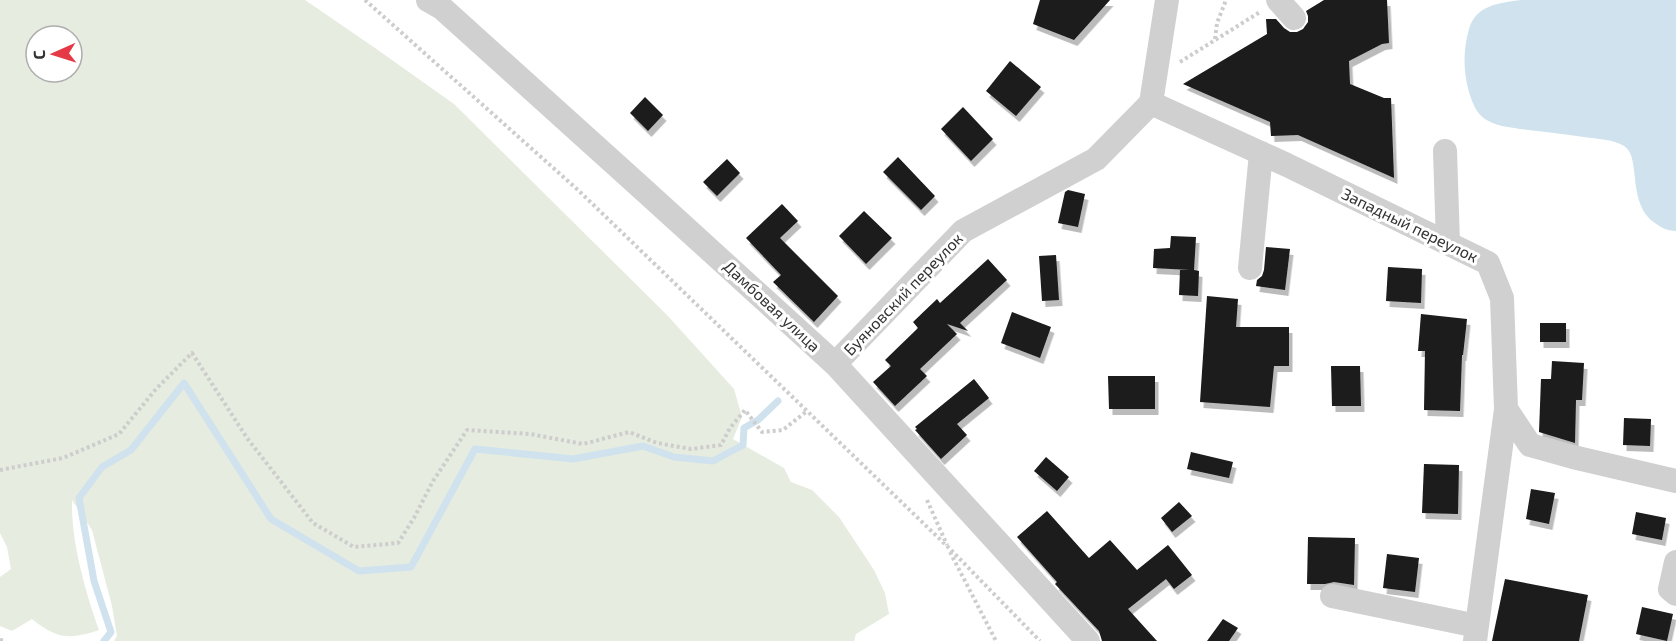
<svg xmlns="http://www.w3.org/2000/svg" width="1676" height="641" viewBox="0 0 1676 641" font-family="'Exo 2',sans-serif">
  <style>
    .green { fill: #e6ecdf; fill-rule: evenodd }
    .water { fill: #cfe2ee }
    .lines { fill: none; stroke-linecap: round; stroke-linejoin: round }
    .stream { stroke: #cfe2ee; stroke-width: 7 }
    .building { fill: #1a1a1a; filter: url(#shadow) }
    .path { stroke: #cdcdcd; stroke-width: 4; stroke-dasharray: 3 3; stroke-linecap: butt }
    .minor { stroke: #d0d0d0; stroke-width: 24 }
    .labels { text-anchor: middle; stroke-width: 6; stroke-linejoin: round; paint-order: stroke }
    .street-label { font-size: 16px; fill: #333; stroke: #fff }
  </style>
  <defs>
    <filter id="shadow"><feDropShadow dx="3.5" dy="6" stdDeviation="0" flood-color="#0004"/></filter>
  </defs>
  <rect width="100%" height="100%" fill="#fff"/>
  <path class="green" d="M0 0H305L375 48 454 104 668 316 734 389 742 417 733 439 784 468 791 482 812 490 839 517 874 570 885 593 889 614 856 634 854 641H114L117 636 112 606 92 530 72 500C71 542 85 590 99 630 69 640 57 639 32 619L12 631 0 626V577L11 569 7 547 0 533ZM36 36H72V72H36Z"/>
  <path class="water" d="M1521 0H1676V231C1669 231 1661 228 1655 223 1626 203 1642 157 1624 146 1613 139 1597 139 1584 137 1563 134 1542 131 1520 129 1509 127 1495 126 1485 119 1476 113 1472 102 1469 92 1463 71 1463 50 1469 29 1476 5 1499 3 1521 0Z"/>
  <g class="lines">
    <path class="stream" d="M104 641 111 632 94 581 79 498 102 467 131 450 184 383 271 519 359 571 411 567 475 449 573 459 643 446 674 457 713 461 743 445 744 428 758 420 778 401"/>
  </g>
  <path class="building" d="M1040 0H1110L1074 40 1033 24Z
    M1324 0H1387L1389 43 1382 44 1349 61 1350 84 1384 98H1391L1394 178 1298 135 1271 136 1270 122 1183 84 1267 34 1266 19H1276L1284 28 1290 32H1297L1303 29 1308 22V16L1306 11Z
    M1010 61 1041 87 1016 116 986 91Z
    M645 97 663 115 648 131 630 113Z
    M963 107 993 139 971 161 941 129Z
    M898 157 935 196 921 210 883 172Z
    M727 159 740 173 717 196 703 182Z
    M1068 190 1085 194 1078 227 1058 223 1065 192Z
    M782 204 798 221 780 238 838 296 814 322 773 282 781 275 746 238Z
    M864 211 892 238 866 264 839 236Z
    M1171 236 1196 237 1194 270 1199 271 1198 296 1179 295 1180 270H1190L1153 268 1154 249 1170 248Z
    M1266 247 1290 249 1285 290 1256 286 1257 280 1262 276 1264 270Z
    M1056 255 1059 300 1042 301 1039 256Z
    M988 259 1007 280 960 323 968 331 947 324 957 334 920 369 927 376 895 406 873 382 891 366 885 360 918 328 913 322 937 299 940 303Z
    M1388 267 1422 269 1421 303 1386 301Z
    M1207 296 1238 299 1236 327H1289V366H1274L1270 407 1200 402Z
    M1012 312 1051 327 1040 358 1001 343Z
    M1421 314 1467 319 1463 355H1462L1460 411 1424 410 1425 351H1418Z
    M1540 323H1566V342H1540Z
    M1552 361 1584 363 1582 400H1576L1575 443 1539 432 1541 379H1551Z
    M1331 366H1360L1361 406H1332Z
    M1108 376H1155V409H1109Z
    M974 379 989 398 957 424 967 435 941 459 915 430 917 429 915 427Z
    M1624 418 1651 419 1650 446 1623 445Z
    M1191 452 1233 462 1229 478 1187 469Z
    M1046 457 1069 477 1057 491 1034 471Z
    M1424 464 1459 465 1458 514 1422 513Z
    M1531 489 1555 493 1549 524 1526 519Z
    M1179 502 1192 516 1172 532 1161 518Z
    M1047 511 1089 558 1110 540 1137 570 1168 545 1192 575 1174 589 1166 579 1128 609 1157 641H1102L1099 631 1055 584 1057 582 1017 537Z
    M1636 512 1666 518 1662 540 1632 534Z
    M1308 537 1355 538 1354 585 1334 582 1325 584H1307Z
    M1387 554 1419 558 1415 592 1383 588Z
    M1505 579 1588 595 1579 641H1492Z
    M1642 607 1673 614 1667 641 1636 634Z
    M1223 619 1238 628 1229 641H1207Z"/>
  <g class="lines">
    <path class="path" d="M365 0 578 190 949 548 1040 641
      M1215 39 1217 23 1226 0
      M1180 62 1260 12
      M0 470 63 458 119 434 156 389 192 353 247 438 313 523 354 547 398 543 414 518 433 481 467 430 530 434 583 444 629 432 657 443 691 449 721 445 730 428 745 410 762 432 783 430 807 411
      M927 500 947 545
      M950 552 996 641
      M0 640 6 641"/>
    <path class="minor" d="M428 0 442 8 646 192 835 364 1088 641
      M1278 0 1294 18
      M1151 103 1287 165 1488 263 1502 298 1506 409 1530 445 1573 457 1676 481
      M1445 151 1448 243
      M1250 268 1261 153
      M835 364 963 231 1096 159 1151 103 1167 0
      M1676 562 1670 589 1676 594
      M1332 596 1477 626
      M1475 641 1506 409"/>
  </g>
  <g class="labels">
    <g class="street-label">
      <text transform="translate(1410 225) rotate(26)" y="6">Западный переулок</text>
      <text transform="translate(903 294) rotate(-46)" y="6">Буяновский переулок</text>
      <text transform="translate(772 306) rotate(43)" y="6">Дамбовая улица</text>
    </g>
  </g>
  <g transform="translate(54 54) rotate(267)"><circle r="28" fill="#ffffff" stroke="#adadad" stroke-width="1.5"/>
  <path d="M0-4.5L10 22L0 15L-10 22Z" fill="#e63946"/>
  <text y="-9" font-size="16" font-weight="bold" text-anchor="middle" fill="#333333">С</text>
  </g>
</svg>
